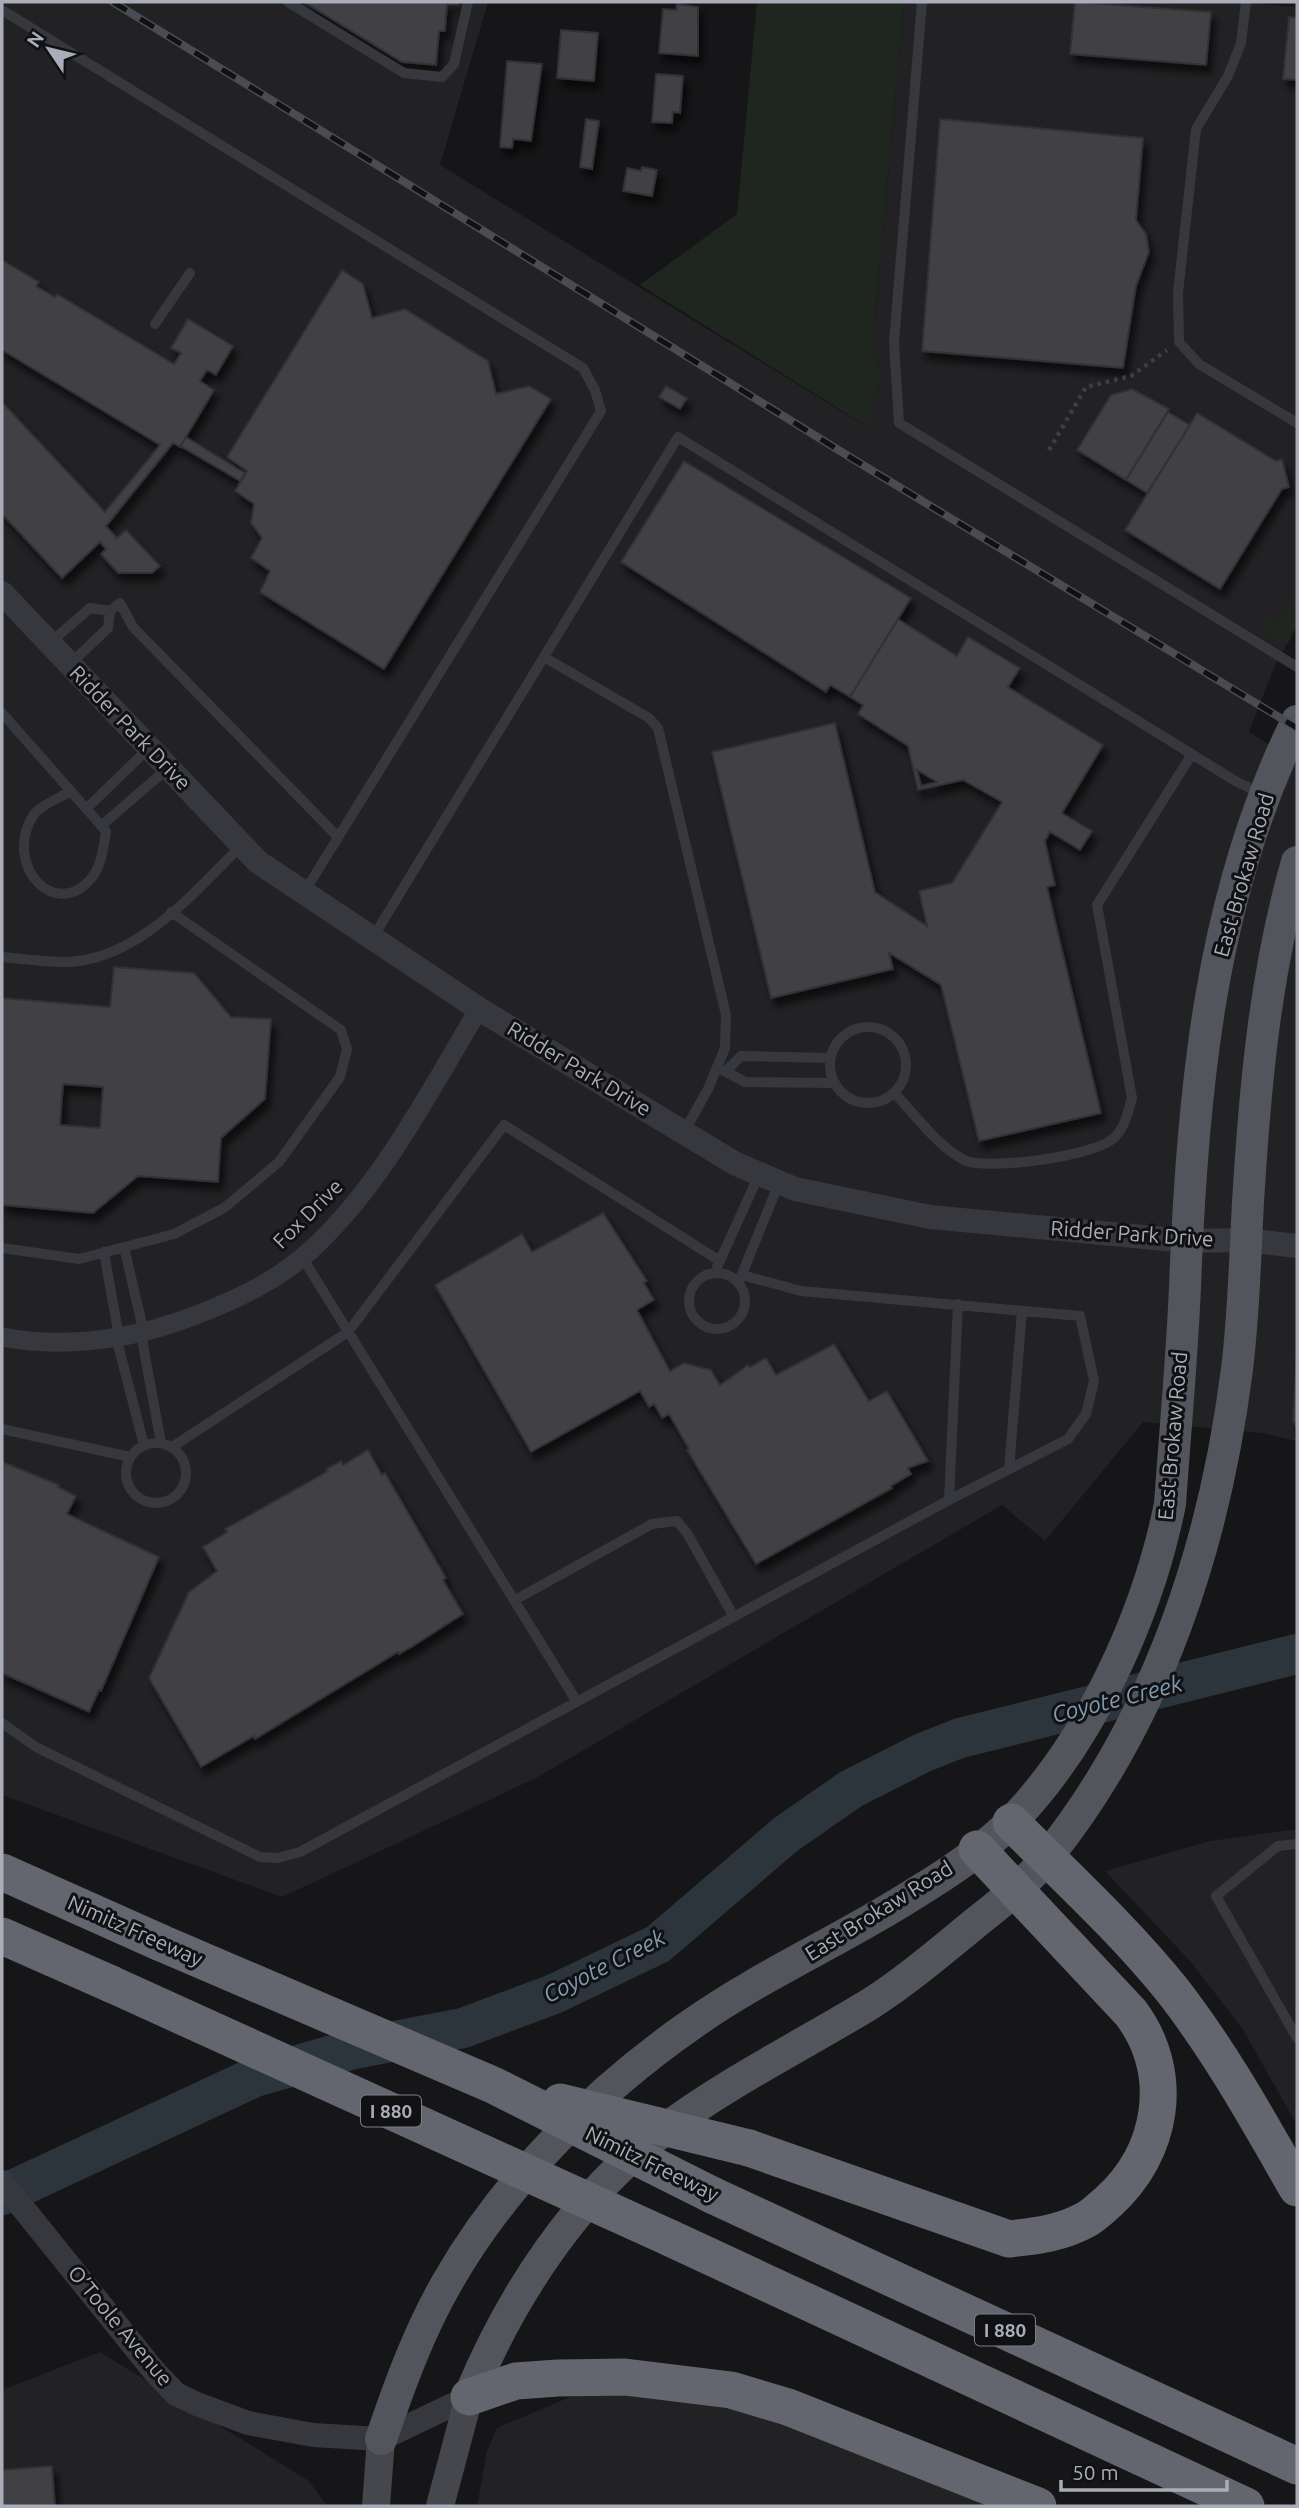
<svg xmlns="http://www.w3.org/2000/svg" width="1299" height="2508" viewBox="0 0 1299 2508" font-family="Ubuntu,sans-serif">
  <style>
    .built { fill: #222225 }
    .green { fill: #1e261f }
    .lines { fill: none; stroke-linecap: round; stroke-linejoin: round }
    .river { stroke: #2c353c; stroke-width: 40 }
    .building { fill: #404145; stroke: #303034; stroke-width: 2; fill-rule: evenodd; filter: url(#shadow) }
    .path { stroke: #3d3f44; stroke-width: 4.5; stroke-dasharray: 3.5 5; stroke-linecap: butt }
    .service { stroke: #37383d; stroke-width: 10 }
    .minor { stroke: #37383d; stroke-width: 19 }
    .tertiary { stroke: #37383d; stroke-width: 24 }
    .secondary { stroke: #45474d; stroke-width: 28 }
    .primary { stroke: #53555c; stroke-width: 32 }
    .motorway { stroke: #63666e; stroke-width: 37 }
    .rail-casing { stroke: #4a4c52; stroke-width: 8 }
    .rail { stroke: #111113; stroke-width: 5; stroke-dasharray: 16; stroke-linecap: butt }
    .motorway-bridge { stroke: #63666e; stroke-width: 37 }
    .labels { text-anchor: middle; stroke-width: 6; stroke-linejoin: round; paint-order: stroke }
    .shield { fill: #111113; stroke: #7b7e86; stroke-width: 2 }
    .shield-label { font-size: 19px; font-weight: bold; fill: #a8adb8 }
    .street-label { font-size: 21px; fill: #a8adb8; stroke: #111113 }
    .water-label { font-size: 23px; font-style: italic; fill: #7f9bb3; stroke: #111113 }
  </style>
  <defs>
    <filter id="shadow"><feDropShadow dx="4.5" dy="8" stdDeviation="3.5" flood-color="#0009"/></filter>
  </defs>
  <rect width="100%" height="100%" fill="#161618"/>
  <path class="built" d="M2 2H488L440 165 867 427 881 379 873 339 904 2H1234L1297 7V625L1273 670 1249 732 1297 762V1441L1262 1433 1143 1422 1045 1541 1002 1505 536 1778 282 1897 2 1795Z
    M1297 1829V2125L1242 2028 1190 1961 1105 1871 1210 1841Z
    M100 2352 309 2481 327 2506H2V2390Z
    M622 2393 710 2403 793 2425 992 2506H477L487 2451 497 2428 570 2397Z"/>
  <path class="green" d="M757 2H904L873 339 881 379 868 427 640 285 737 214Z
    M1297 593V625L1287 645 1262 630 1260 623 1268 617 1279 623Z"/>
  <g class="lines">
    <path class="river" d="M2 2195 255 2077 354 2049 463 2028 554 1994 658 1944 785 1835 851 1789 922 1753 960 1738 1297 1654"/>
  </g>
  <path class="building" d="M304 2H458V5L447 4 445 31H439L436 65 402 62Z
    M1075 2 1211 12 1206 65 1070 54Z
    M677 4 698 7V56L659 53 663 9 676 10Z
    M1289 17 1297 18V80L1283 79Z
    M561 30 598 33 594 81 557 78Z
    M507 61 542 64 531 141 513 139 512 148 500 147Z
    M656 74 683 76 680 113 673 112 672 123 652 122Z
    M586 119 599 121 592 169 580 167Z
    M940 119 1143 138 1136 220 1146 234 1149 252 1136 286 1123 368 922 351Z
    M642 167 657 170 652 196 623 191 627 168 641 171Z
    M2 260 39 282 36 286 55 297 57 294 174 364 181 353 171 348 188 319 233 346 216 375 207 370 200 381 214 390 180 447 173 443 106 526 117 538 126 530 160 566 152 573H118L101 554 106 549 100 542 62 578 2 514V402L105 512 160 445 2 350Z
    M342 270 363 284 372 318 405 309 488 361 496 394 529 386 551 399 384 669 260 592 270 571 251 558 262 538 251 523 254 504 235 491 247 471 227 457Z
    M666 386 687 398 680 409 659 397Z
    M1132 389 1169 409 1126 480 1077 450 1111 395Z
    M1168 412 1190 425 1147 493 1126 480Z
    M1197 413 1276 461 1282 459 1289 487 1282 489 1220 589 1125 530Z
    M186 437 245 473 240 481 180 446Z
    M684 461 911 598 850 697 830 685 826 692 621 562Z
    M898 619 957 656 968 637 1020 668 1008 687 1103 745 1062 813 1092 831 1080 850 1050 832 1045 841 1055 885 1047 887 1101 1113 979 1141 941 985 889 953 893 969 771 998 712 752 835 723 875 892 927 926 919 891 952 883 1002 802 963 780 918 790 908 746 858 714 863 705 850 697ZM917 770 937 782 921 786Z
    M114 967 194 973 231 1017 271 1019 265 1099 221 1138 218 1182 138 1176 93 1213 2 1205V998L110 1007ZM63 1084 103 1087 100 1128 60 1125Z
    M603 1213 647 1281 644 1283 654 1300 637 1310 670 1371 684 1363 711 1370 720 1385 748 1365 750 1367 766 1358 776 1375 834 1344 869 1401 887 1391 928 1461 908 1468 911 1474 891 1486 892 1488 756 1564 687 1450 689 1449 669 1414 662 1418 654 1404 649 1407 640 1391 531 1452 435 1285 522 1234 532 1252Z
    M1297 1355V1428L1293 1420Z
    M368 1450 382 1475 385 1473 446 1578 443 1580 463 1614 413 1646 399 1654 398 1652 255 1739 254 1736 201 1767 149 1678 189 1592 217 1571 203 1547 227 1532 225 1529 328 1471 326 1469 341 1461 343 1465Z
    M3 1462 59 1485 58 1487 76 1496 67 1514 159 1557 101 1691 99 1690 89 1712 2 1673Z
    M52 2466 55 2506H2V2470Z"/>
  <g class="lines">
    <path class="path" d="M1049 450 1086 387 1131 376 1167 350"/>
    <path class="service" d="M288 2 404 73 442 77 454 64 468 2
      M922 2 894 342 899 423 1297 667
      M1246 2 1241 43 1228 76 1196 129 1178 293 1179 342 1199 364 1297 423
      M2 10 583 368 595 390 601 411 305 891
      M155 324 190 273
      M50 643 90 608 110 611
      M544 657 649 718 658 728 726 1015 725 1048 708 1089 684 1132
      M69 665 108 628 110 611 120 603 133 627 338 837
      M2 713 106 831C104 845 102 861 95 873 60 926 0 867 34 814 42 804 60 798 71 791
      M86 809 149 748
      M101 826 167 769
      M372 939 678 437 1237 782 1263 794
      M2 957C23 959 45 962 66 962 137 961 194 892 241 846
      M830 1065a38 38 0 1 1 76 0a38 38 0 1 1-76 0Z
      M717 1067 745 1082 835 1083
      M727 1070 741 1056 831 1058
      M894 1093C915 1114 937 1146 964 1160 986 1171 1098 1156 1115 1137 1125 1127 1128 1112 1132 1098L1097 905 1192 754
      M124 1247 144 1333
      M2 1248 79 1259 174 1234 224 1208 279 1162 340 1077 347 1049 341 1030 171 912
      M104 1252 119 1337
      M302 1257 577 1702
      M717 1267 759 1175
      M689 1301a28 28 0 1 1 56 0a28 28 0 1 1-56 0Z
      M740 1279 779 1183
      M141 1334 161 1443
      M116 1337 144 1445
      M2 1429 130 1457
      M126 1473a30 30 0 1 1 60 0a30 30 0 1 1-60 0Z
      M172 1447 348 1332 504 1125 720 1261
      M1009 1469 1022 1311
      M949 1500 958 1304
      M515 1600 652 1524 677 1521 687 1533 734 1617
      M2 1723 36 1747 260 1857 278 1858 300 1852 949 1500 1068 1439 1086 1414 1094 1381 1080 1316 801 1291 742 1275
      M1297 1844 1278 1846 1216 1896 1297 2038"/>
    <path class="minor" d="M2 1337C58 1348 120 1341 174 1323 223 1306 275 1284 313 1248 384 1182 429 1091 479 1009"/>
    <path class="tertiary" d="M2 593 258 862 479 1009 736 1164 795 1189 930 1217 1187 1241 1246 1240 1297 1246
      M2 2182 154 2371 176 2394 197 2404 248 2423 313 2435 381 2439 469 2397"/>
    <path class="secondary" d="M376 2506 381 2439
      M440 2506 469 2397"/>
    <path class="primary" d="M469 2397C511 2296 575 2197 664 2130 728 2082 801 2046 870 2004 906 1981 940 1952 973 1925 999 1904 1027 1883 1048 1856 1159 1717 1215 1543 1237 1369 1244 1313 1245 1257 1248 1202 1255 1087 1265 973 1297 862
      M381 2439C400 2384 419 2331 448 2281 506 2180 597 2090 692 2024 763 1974 844 1939 917 1892 950 1872 987 1847 1014 1819 1092 1738 1148 1613 1170 1504 1175 1432 1182 1359 1185 1287 1192 1095 1210 896 1297 721"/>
    <path class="motorway" d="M1011 1822C1066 1877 1124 1930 1173 1991 1221 2053 1258 2120 1297 2188
      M2 1872 159 1942
      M2 1936 111 1984
      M749 2148 1009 2239C1037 2236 1062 2233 1087 2219 1094 2215 1101 2208 1108 2202 1163 2152 1176 2074 1131 2013L977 1849
      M712 2195 1297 2466
      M670 2238 1246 2506
      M469 2397 516 2381 558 2378 625 2377 731 2390 788 2407 1038 2506"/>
    <defs>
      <path id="rail" d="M113 2 853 459 1297 728"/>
    </defs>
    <use href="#rail" class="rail-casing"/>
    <use href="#rail" class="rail"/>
    <path class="motorway-bridge" d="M159 1942 493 2085 712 2195
      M111 1984 670 2238
      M560 2102 749 2148"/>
  </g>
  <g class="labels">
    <g class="shield">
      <rect x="361" y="2095.5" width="60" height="31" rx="5"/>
      <rect x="975" y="2314.5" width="60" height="31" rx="5"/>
    </g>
    <g class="shield-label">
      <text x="391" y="2118">I 880</text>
      <text x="1005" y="2337">I 880</text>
    </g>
    <g class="street-label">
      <text transform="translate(130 728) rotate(46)" y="7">Ridder Park Drive</text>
      <text transform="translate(1244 875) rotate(-74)" y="7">East Brokaw Road</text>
      <text transform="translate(579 1069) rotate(31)" y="7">Ridder Park Drive</text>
      <text transform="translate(308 1214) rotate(-45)" y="7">Fox Drive</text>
      <text transform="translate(1132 1234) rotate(4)" y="7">Ridder Park Drive</text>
      <text transform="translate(1173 1436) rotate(-85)" y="7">East Brokaw Road</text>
      <text transform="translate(879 1911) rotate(-32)" y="7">East Brokaw Road</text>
      <text transform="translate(135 1931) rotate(24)" y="7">Nimitz Freeway</text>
      <text transform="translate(652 2164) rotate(26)" y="7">Nimitz Freeway</text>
      <text transform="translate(120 2326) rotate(50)" y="7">O’Toole Avenue</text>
    </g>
    <g class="water-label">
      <text transform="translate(1117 1699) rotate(-14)" y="8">Coyote Creek</text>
      <text transform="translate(604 1966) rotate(-27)" y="8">Coyote Creek</text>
    </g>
  </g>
  <rect width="1299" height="2508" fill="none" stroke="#a8adb8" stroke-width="7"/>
  <g transform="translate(49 49) rotate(305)" stroke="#111113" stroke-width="5" paint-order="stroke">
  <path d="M0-5L12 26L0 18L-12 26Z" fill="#a8adb8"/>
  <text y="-10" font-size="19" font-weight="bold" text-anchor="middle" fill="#a8adb8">N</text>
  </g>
  <path d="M1061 2480v10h166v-10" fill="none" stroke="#a8adb8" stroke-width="3.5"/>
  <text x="1072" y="2480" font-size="21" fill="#a8adb8" stroke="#111113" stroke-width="5" paint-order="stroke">50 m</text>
</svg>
